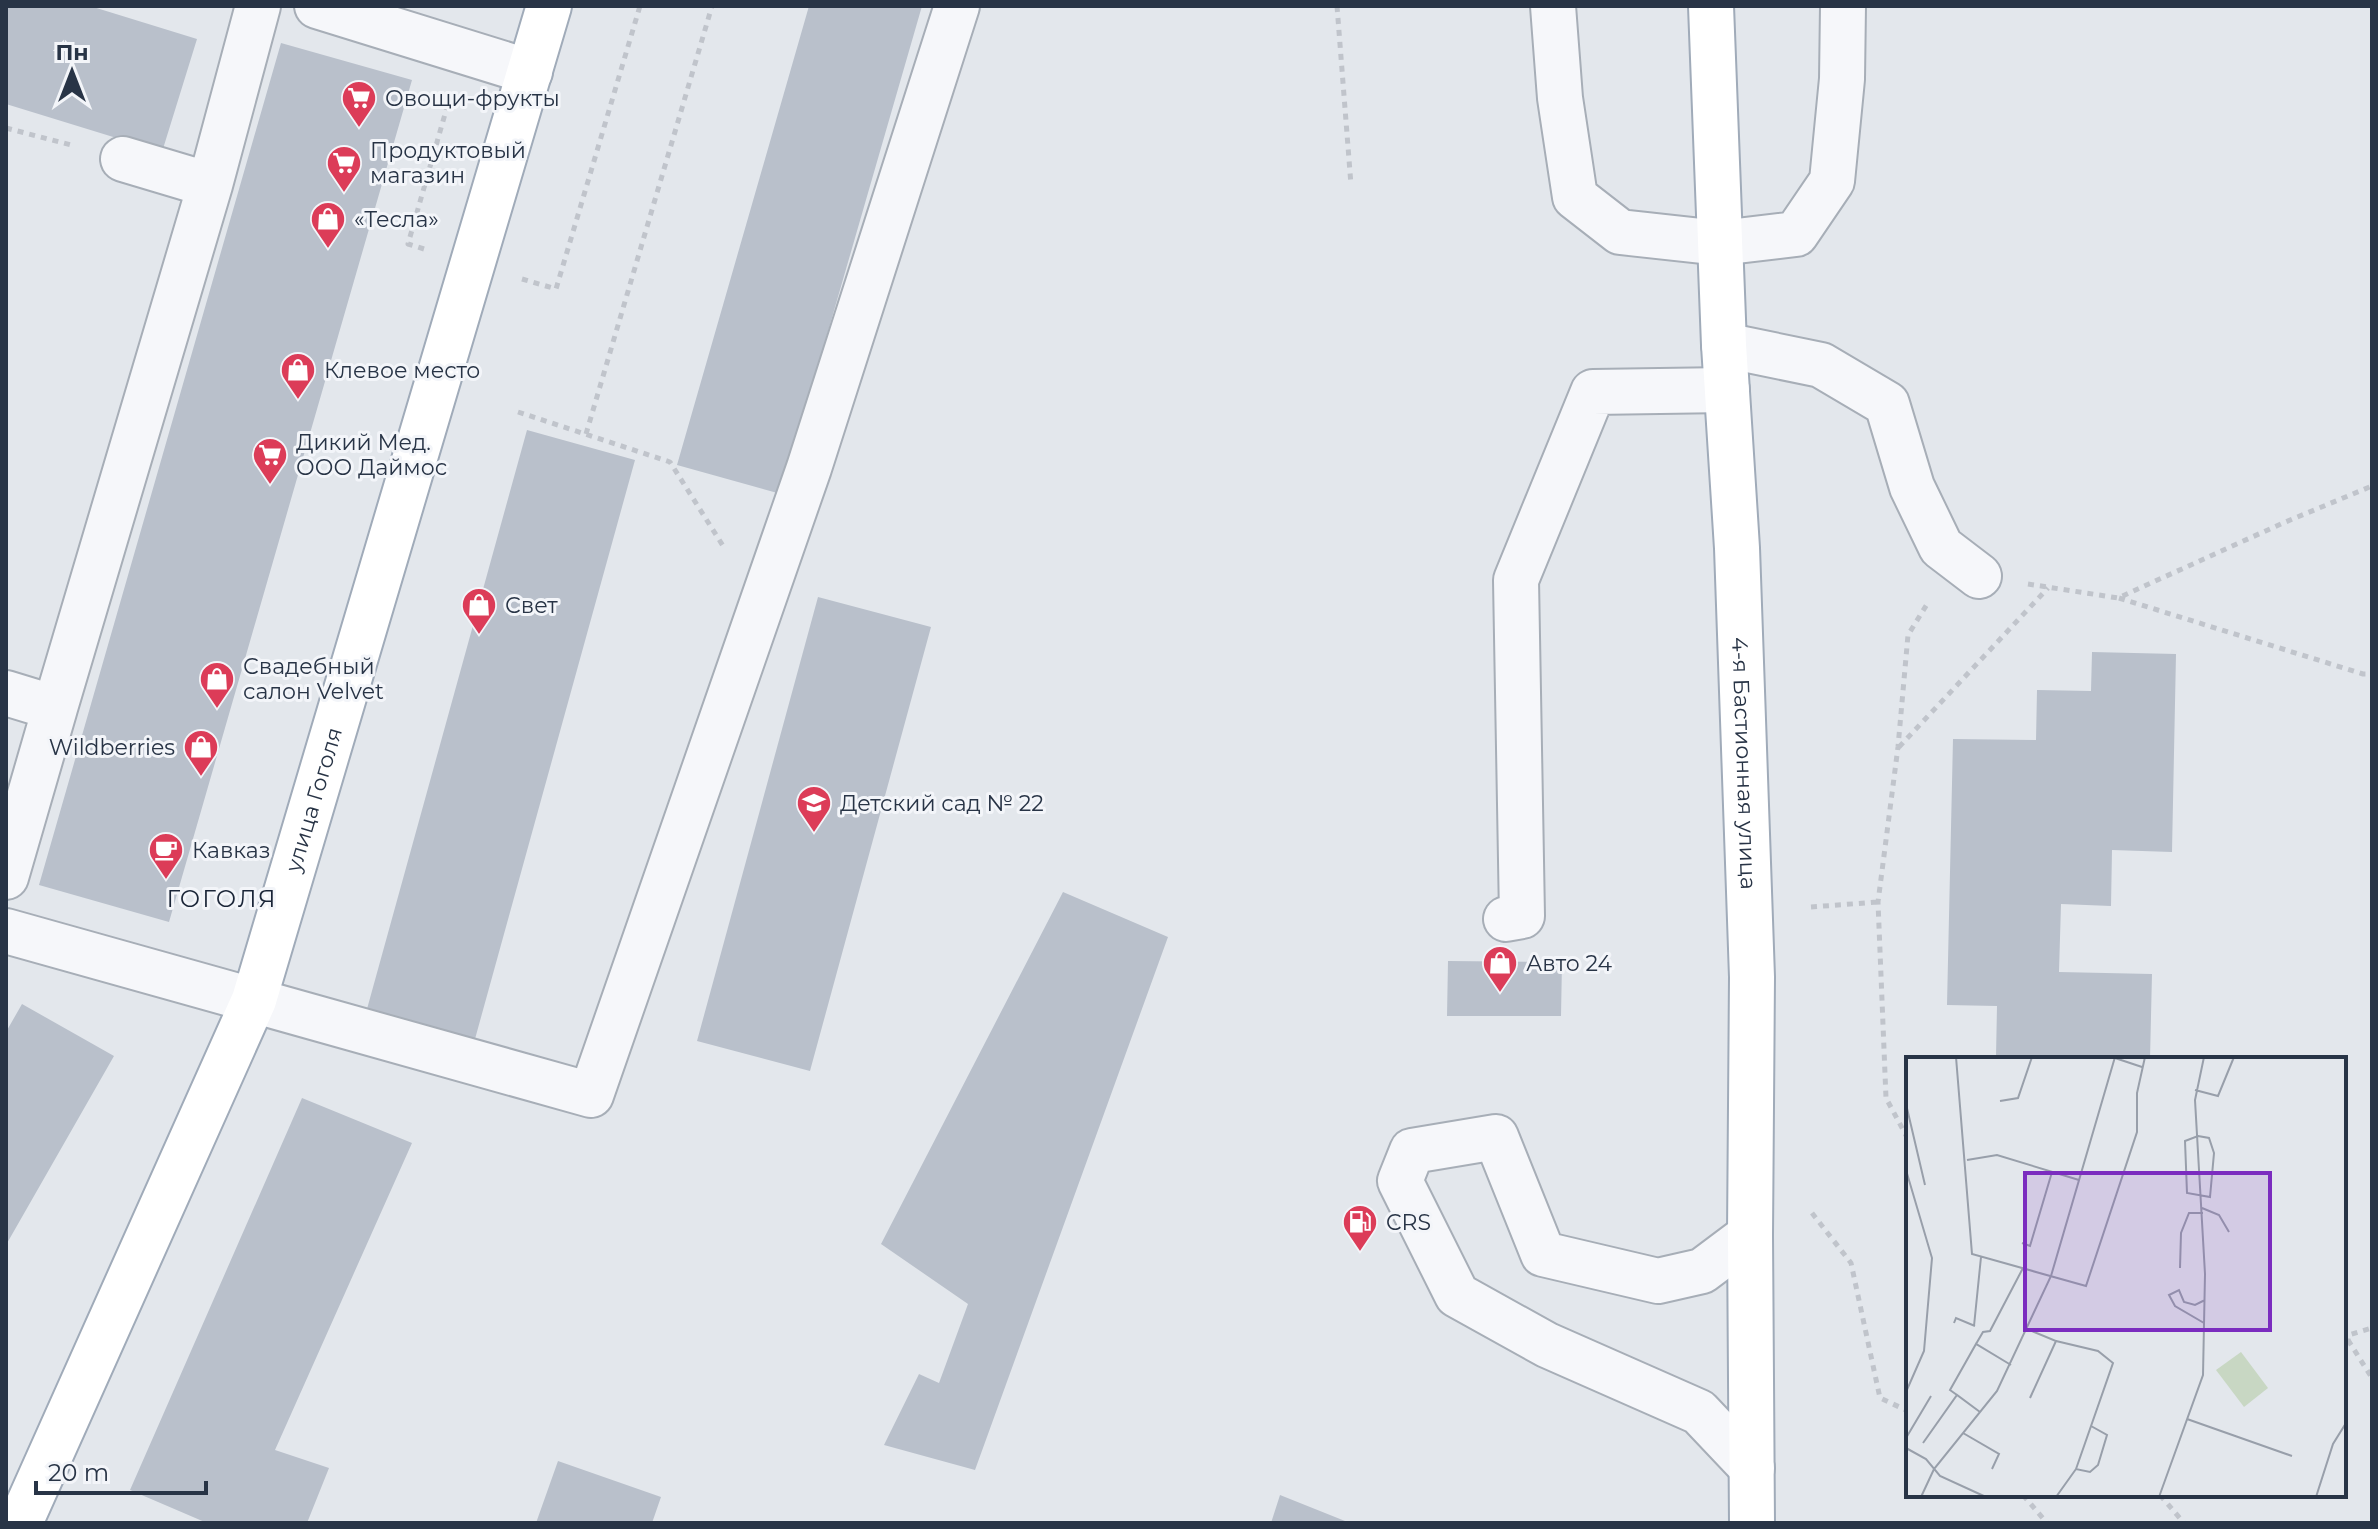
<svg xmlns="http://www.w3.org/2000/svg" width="2378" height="1529" viewBox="0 0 2378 1529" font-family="Montserrat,sans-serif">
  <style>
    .building { fill: #b9c0cb }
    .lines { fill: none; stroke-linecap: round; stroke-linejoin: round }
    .minor-casing { stroke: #a7aeb7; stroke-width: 48 }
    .major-casing { stroke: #a0abb9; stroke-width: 48 }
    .path { stroke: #c0c4cb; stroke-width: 5; stroke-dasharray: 6 6; stroke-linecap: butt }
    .minor { stroke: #f6f7fa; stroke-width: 44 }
    .major { stroke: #fff; stroke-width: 44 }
    .labels { text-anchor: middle; stroke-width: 6; stroke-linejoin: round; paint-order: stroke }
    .poi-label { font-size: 22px; fill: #283446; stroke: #f3f5f9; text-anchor: start }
    .street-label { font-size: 22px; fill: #283446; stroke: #f3f5f9 }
    .neighbourhood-label { font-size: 24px; letter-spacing: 2px; fill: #1a2537; stroke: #f3f5f9 }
    .inset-road { fill: none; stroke: #989faa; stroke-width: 2 }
    .view { fill: #7b2cbf; fill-opacity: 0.15; stroke: #7b2cbf; stroke-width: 4 }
    .inset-edge { fill: none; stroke: #283446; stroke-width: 4 }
  </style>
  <rect width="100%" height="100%" fill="#e3e7ec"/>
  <path class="building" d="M6 6H90L197 39 162 152 6 104Z
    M809 6H922L781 494 677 465Z
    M281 43 412 80 169 922 39 885Z
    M527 430 635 460 475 1039 367 1009Z
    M818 597 931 627 810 1071 697 1041Z
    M2092 652 2176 654 2172 852 2112 850 2111 906 2061 904 2059 972 2152 974 2150 1059 1996 1057 1997 1006 1947 1005 1953 739 2036 740 2037 690 2091 691Z
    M1063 892 1168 937 975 1470 884 1445 919 1374 939 1383 968 1304 881 1244Z
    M1448 961 1562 962 1561 1016H1447Z
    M22 1004 114 1056 6 1245V1032Z
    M302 1098 412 1143 275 1450 329 1468 307 1523H207L130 1490Z
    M558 1461 661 1497 652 1523H536Z
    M1280 1495 1350 1523H1271Z"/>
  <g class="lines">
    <defs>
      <path id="minor" d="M317 6 530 72
        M1553 6 1560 98 1575 197 1620 232 1720 243 1796 234 1832 181 1842 79 1843 6
        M123 159 210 185
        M1724 345 1821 365 1887 404 1912 487 1941 547 1979 576
        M6 693 55 708 210 185 258 6
        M6 877 55 708
        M1506 919 1522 916 1516 580 1593 392 1727 390
        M6 931 591 1095 809 468 957 6
        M1750 1235 1702 1271 1658 1281 1543 1254 1496 1137 1412 1151 1400 1181 1457 1295 1547 1345 1699 1412 1752 1468"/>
      <g id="major">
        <path id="s1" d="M1711 6 1724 345 1737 548 1752 977 1750 1235 1752 1523"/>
        <path id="s2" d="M20 1523 254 1000 549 6"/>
      </g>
    </defs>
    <use href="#minor" class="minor-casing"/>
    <use href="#major" class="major-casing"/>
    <path class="path" d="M1337 6 1351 185
      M6 128 75 146
      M424 249 408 244 449 100
      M522 279 556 289 640 6
      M518 412 670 462 725 549
      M586 434 712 6
      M2028 584 2118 598 2283 523 2372 486
      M2119 598 2363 674H2372
      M1899 747 2048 588
      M1811 907 1878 902
      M1908 1139 1886 1098 1878 902 1898 747 1908 635 1929 601
      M1812 1213 1851 1263 1880 1398 1908 1411
      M2348 1340 2372 1378
      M2344 1341 2348 1340 2349 1335 2372 1328
      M2023 1495 2047 1523
      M2160 1495 2184 1523"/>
    <use href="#minor" class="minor"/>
    <use href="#major" class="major"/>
  </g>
  <defs>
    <symbol id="supermarket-pin" viewBox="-11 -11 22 30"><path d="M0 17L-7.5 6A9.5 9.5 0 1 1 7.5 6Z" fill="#dc3c58" stroke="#f3f5f9"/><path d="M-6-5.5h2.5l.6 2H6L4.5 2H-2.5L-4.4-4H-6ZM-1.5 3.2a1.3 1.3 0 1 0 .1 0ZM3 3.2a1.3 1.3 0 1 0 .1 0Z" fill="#fff"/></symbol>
    <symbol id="shop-pin" viewBox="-11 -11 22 30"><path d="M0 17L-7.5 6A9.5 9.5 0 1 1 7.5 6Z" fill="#dc3c58" stroke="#f3f5f9"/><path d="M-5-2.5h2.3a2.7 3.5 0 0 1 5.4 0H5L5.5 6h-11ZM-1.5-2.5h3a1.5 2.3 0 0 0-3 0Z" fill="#fff"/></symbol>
    <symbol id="school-pin" viewBox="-11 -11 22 30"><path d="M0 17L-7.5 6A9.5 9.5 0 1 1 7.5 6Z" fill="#dc3c58" stroke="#f3f5f9"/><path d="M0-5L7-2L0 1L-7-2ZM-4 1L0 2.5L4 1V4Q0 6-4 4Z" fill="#fff"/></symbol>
    <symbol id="cafe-pin" viewBox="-11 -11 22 30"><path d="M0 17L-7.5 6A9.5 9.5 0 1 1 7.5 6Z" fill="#dc3c58" stroke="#f3f5f9"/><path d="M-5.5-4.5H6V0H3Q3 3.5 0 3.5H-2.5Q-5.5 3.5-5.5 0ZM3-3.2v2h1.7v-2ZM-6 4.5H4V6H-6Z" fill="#fff"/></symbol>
    <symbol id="fuel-pin" viewBox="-11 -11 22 30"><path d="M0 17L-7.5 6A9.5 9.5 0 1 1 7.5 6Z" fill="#dc3c58" stroke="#f3f5f9"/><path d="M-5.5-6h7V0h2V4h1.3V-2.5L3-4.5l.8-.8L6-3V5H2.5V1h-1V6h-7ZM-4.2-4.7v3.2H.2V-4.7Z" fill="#fff"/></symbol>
  </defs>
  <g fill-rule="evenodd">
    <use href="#supermarket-pin" x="339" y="78" width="40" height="54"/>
    <use href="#supermarket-pin" x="324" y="143" width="40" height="54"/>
    <use href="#shop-pin" x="308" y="199" width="40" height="54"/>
    <use href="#shop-pin" x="278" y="350" width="40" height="54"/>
    <use href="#supermarket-pin" x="250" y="435" width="40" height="54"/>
    <use href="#shop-pin" x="459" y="585" width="40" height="54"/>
    <use href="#shop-pin" x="197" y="659" width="40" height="54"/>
    <use href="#shop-pin" x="181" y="727" width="40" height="54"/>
    <use href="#school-pin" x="794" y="783" width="40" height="54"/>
    <use href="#cafe-pin" x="146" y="830" width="40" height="54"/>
    <use href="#shop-pin" x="1480" y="943" width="40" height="54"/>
    <use href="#fuel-pin" x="1340" y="1202" width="40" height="54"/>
  </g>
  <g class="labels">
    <g class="poi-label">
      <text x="385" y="106">Овощи-фрукты</text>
      <text x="370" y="158">Продуктовый<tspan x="370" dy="25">магазин</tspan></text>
      <text x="354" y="227">«Тесла»</text>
      <text x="324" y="378">Клевое место</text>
      <text x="296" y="450">Дикий Мед.<tspan x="296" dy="25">ООО Даймос</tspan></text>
      <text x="505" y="613">Свет</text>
      <text x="243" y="674">Свадебный<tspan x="243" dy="25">салон Velvet</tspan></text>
      <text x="175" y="755" text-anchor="end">Wildberries</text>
      <text x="840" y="811">Детский сад № 22</text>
      <text x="192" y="858">Кавказ</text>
      <text x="1526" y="971">Авто 24</text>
      <text x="1386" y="1230">CRS</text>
    </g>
    <g class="street-label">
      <text dy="8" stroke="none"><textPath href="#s1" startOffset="758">4-я Бастионная улица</textPath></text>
      <text dy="8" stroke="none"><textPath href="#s2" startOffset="782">улица Гоголя</textPath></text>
    </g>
    <g class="neighbourhood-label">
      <text x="222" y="907">ГОГОЛЯ</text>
    </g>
  </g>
  <g transform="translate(1906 1057)">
    <rect width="440" height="440" fill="#e3e7ec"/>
    <path d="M335 295 362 331 338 350 310 313Z" fill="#c8d7c3"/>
    <path class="inset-road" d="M50 0 66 197 180 229 231 75V36L239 0M209 1 236 10M289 33 312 39 328 0M94 44 112 41 126 0M0 47 19 128M292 79 303 81 308 96 304 140 281 136 279 84ZM61 103 91 98 173 123M0 113 26 201 18 294 0 335M296 151 313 158 323 175M116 186 124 189 146 115M274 211 275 176 283 156H297M48 266 50 261 69 269M298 266 269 249 263 238 273 233 278 245 289 248 299 243M68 269 75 200M121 272 150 284 124 341M150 284 192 294 207 306 170 412M70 287 77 275 84 274 117 211M51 338 44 333 70 287 105 308M281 362 386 399M57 376 93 397 86 412M0 381 25 339M17 386 51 338 74 355M0 391 20 402 34 419 80 440M15 440 28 412 91 334 145 219 209 0M150 440 170 412 184 415 192 408 201 378 185 369M253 440 297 318 299 217 289 43 298 0M410 440 427 387 440 366"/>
    <path class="view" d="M119 116H364V273H119Z"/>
    <rect width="440" height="440" class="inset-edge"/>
  </g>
  <rect width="2378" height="1529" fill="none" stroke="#283446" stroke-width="16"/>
  <g transform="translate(72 72)" stroke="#f3f5f9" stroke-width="6" paint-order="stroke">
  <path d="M0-6L14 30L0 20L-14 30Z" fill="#283446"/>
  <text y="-12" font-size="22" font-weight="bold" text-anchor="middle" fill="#283446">Пн</text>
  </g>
  <path d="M36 1481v12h170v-12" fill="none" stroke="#283446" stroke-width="4"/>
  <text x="48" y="1481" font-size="24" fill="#283446" stroke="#f3f5f9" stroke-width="6" paint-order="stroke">20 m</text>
</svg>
